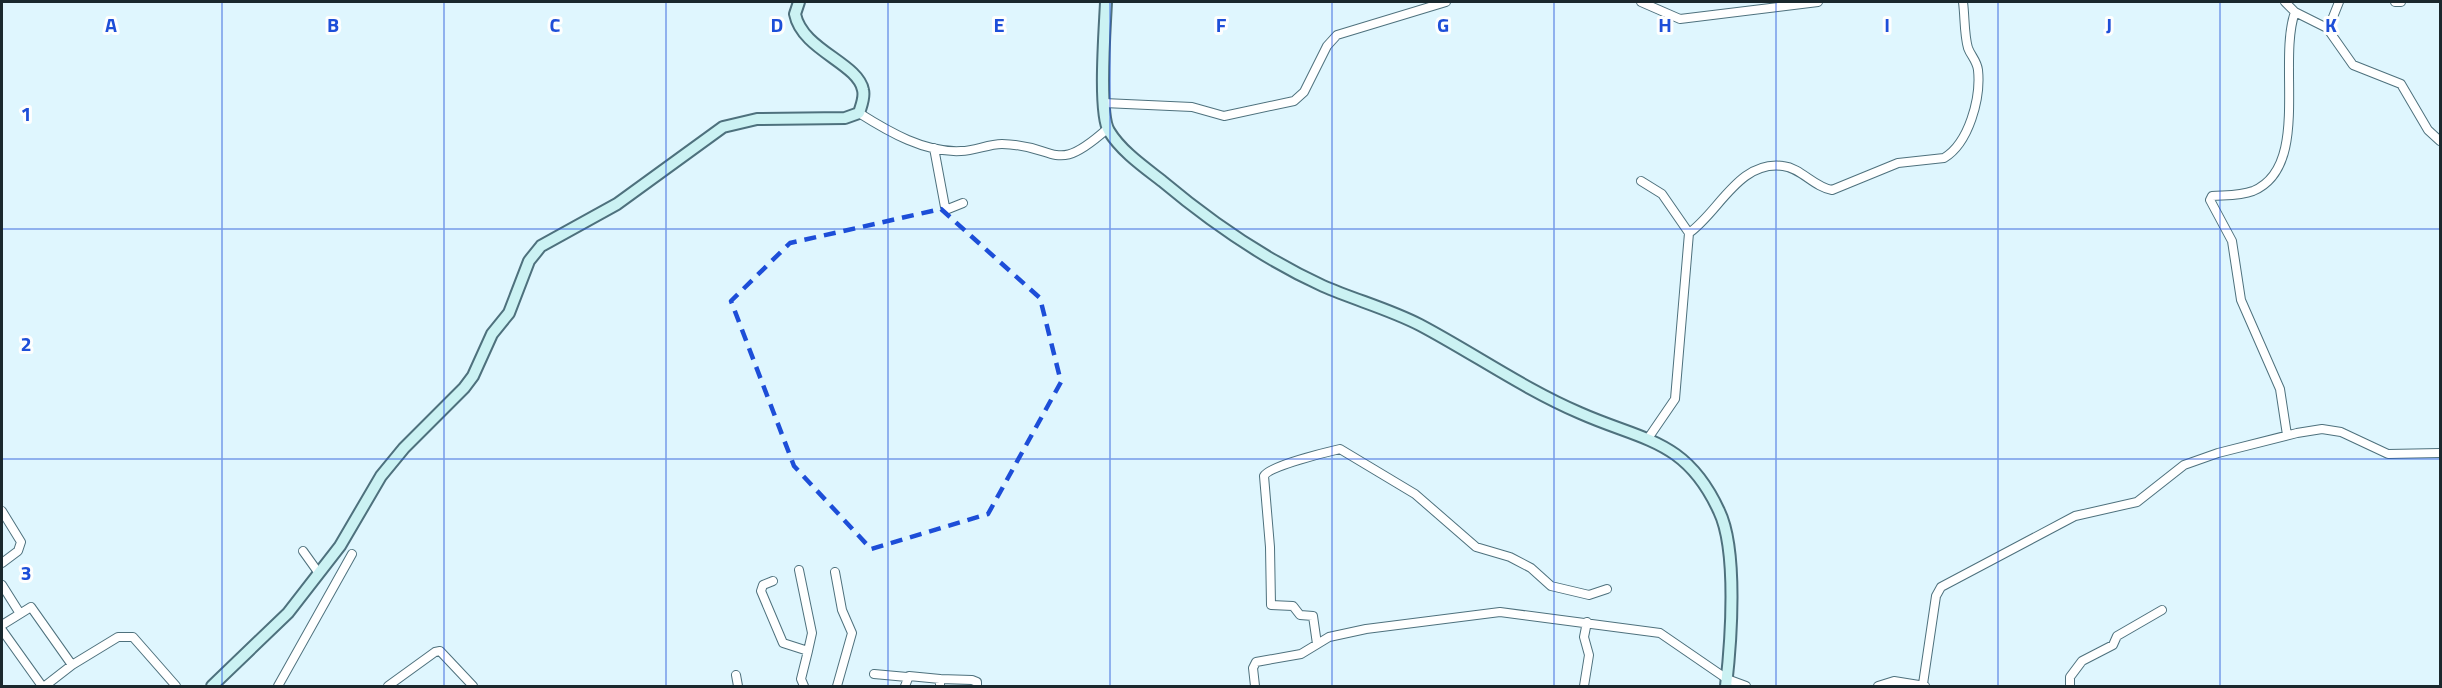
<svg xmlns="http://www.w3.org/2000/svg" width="2442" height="688" viewBox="0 0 2442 688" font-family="'Titillium Web',sans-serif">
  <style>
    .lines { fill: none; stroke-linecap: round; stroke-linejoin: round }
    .street-casing { stroke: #4e717d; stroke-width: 10 }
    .secondary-casing { stroke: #4e717d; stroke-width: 14 }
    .street { stroke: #fff; stroke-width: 8 }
    .secondary { stroke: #cbf2f3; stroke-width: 10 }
    .marked { fill: none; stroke: #1d4ed8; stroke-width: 4.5; stroke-dasharray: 12 8; stroke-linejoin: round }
    .grid { fill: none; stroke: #1d4ed8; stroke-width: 1.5; stroke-opacity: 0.55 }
    .grid-label { font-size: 20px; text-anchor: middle; font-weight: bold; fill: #1d4ed8; stroke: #fefefe; stroke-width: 6; stroke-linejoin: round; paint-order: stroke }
  </style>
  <rect width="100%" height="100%" fill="#dff6fe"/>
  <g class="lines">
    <defs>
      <path id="street" d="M1641 2 1680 19 1818 2
        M2285 2 2295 12 2327 28 2353 65 2401 84 2428 130 2440 141
        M2395 2H2401
        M2333 17 2339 2
        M1104 103 1192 107 1224 116 1294 101 1304 92 1327 46 1337 35 1446 2
        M859 113C889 132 925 153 961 151 975 151 988 144 1002 144 1059 145 1053 177 1107 129
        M934 148 945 207 948 209 963 203
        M1641 181 1662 194 1689 233
        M2287 435 2280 389 2241 300 2232 241 2210 200 2212 196C2226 195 2240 196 2253 191 2311 167 2277 63 2295 12
        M1649 437 1675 399 1689 233C1719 212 1739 160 1783 166 1801 168 1814 187 1832 190L1898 163 1944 158C1969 143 1981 98 1978 70 1977 61 1971 56 1968 48 1964 34 1965 17 1963 2
        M2 511 21 542 18 551 2 563
        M303 551 318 572
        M799 570 812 633 808 651
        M835 572 842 610 852 633 837 686
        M773 581 763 585 761 591 783 643 808 651 801 679 804 686
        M2 585 19 612
        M2 625 31 607 72 665 118 637H133L176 686
        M2 630 42 686
        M1317 644 1313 616 1300 615 1293 606 1271 605 1270 547 1264 476C1269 466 1327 452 1340 449L1415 494 1476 547 1510 557 1531 568 1551 586 1589 595 1607 589
        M874 674 907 677
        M736 675 738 686
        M1923 684 1936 596 1941 587 2075 516 2137 502 2184 465 2218 453 2297 433 2322 429 2341 432 2388 454 2440 453
        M45 686 72 665
        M278 686 352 554
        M388 686 435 652 440 651 473 686
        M905 686 909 676 940 679
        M940 686V679L972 680 977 682V686
        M1255 686 1253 668 1256 662 1301 654 1329 637 1366 629 1500 612 1660 633 1727 679 1746 686
        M1584 686 1589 655 1584 637 1587 622
        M1878 686 1894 681 1925 686
        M2070 686V677L2082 661 2113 645 2117 636 2162 610"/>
      <path id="secondary" d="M1106 2C1105 27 1098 113 1109 131 1121 151 1144 167 1162 181 1212 223 1264 259 1323 286 1355 300 1389 309 1420 325 1473 353 1524 389 1580 413 1643 441 1686 439 1719 511 1738 550 1731 642 1726 686
        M212 686 288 613 340 546 381 476 404 448 464 388 473 376 492 334 509 313 529 261 541 246 617 204 723 127 757 119 845 118 859 113C861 106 865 98 863 90 858 63 802 50 795 14L799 2"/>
    </defs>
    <use href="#street" class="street-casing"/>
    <use href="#secondary" class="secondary-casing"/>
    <use href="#street" class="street"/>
    <use href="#secondary" class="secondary"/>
  </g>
  <path class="marked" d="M941 209 1040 298 1061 382 988 514 871 549 794 466 731 301 790 243Z"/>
  <path class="grid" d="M222 2V686M444 2V686M666 2V686M888 2V686M1110 2V686M1332 2V686M1554 2V686M1776 2V686M1998 2V686M2220 2V686M2 229H2440M2 459H2440"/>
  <g class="grid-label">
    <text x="111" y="32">A</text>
    <text x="333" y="32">B</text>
    <text x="555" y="32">C</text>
    <text x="777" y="32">D</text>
    <text x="999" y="32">E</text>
    <text x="1221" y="32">F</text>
    <text x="1443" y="32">G</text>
    <text x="1665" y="32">H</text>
    <text x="1887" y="32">I</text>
    <text x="2109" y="32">J</text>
    <text x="2331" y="32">K</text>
    <text x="26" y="121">1</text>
    <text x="26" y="351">2</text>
    <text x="26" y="580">3</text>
  </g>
  <rect width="2442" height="688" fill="none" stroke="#1a282d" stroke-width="6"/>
</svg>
